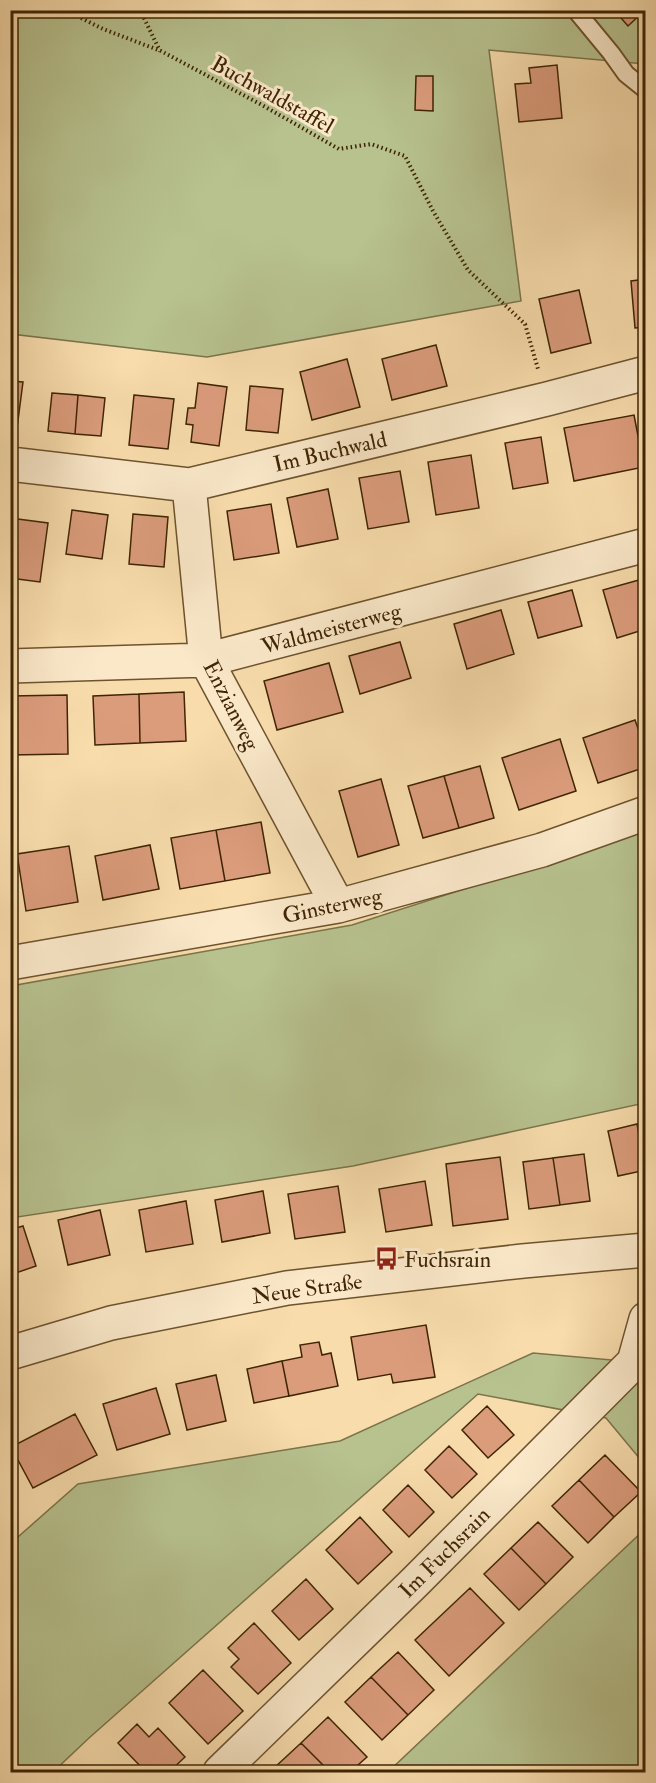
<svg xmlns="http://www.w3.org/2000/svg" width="656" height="1783" viewBox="0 0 656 1783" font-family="'IM FELL Double Pica',serif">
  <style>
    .green { fill: #b7c28f; stroke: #7b744a; stroke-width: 1.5 }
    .building { fill: #db9c7c; stroke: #3f2504; stroke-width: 1.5 }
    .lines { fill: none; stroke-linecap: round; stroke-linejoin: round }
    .service-casing { stroke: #6d532e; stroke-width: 20 }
    .minor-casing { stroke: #6d532e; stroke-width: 36 }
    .path { stroke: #3f2504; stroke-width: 4; stroke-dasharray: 1.5 3; stroke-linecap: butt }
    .service { stroke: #fae8c9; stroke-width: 16 }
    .minor { stroke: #fae8c9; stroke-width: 33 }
    .labels { text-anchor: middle; stroke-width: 6; stroke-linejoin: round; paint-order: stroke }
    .street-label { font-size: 22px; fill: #3f2504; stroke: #fae8c9 }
    .poi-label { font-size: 22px; fill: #3f2504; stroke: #fae8c9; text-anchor: start }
  </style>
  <rect width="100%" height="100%" fill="#f8dcac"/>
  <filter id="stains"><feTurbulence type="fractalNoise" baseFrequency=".00333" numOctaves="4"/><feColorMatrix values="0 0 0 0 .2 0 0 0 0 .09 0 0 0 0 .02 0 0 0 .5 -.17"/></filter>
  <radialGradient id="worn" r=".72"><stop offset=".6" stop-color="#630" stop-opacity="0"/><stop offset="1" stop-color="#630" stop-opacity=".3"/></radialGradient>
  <path class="green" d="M11 11H645V64L489 50 521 301 207 357 11 334Z
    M645 831V1103L353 1166 11 1218V986L352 925Z
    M645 1319V1465L606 1418 478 1394 89 1738 53 1772H11L10 1544 78 1484 340 1441 533 1353 634 1362Z
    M645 1529V1772H388Z"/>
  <path class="building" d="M614 10H645L628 26Z
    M557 65 562 118 519 122 515 84 531 83 529 68Z
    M416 76H433V111L415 110Z
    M646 279V327L635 328 631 281Z
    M579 290 591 343 551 353 539 299Z
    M436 345 447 386 392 400 382 359Z
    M347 359 360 407 312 420 300 372Z
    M10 381 23 382 17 428 10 427Z
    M198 383 227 387 219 446 191 442 193 425 186 424 188 408H195Z
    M250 386 283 389 278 433 246 430Z
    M52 393 78 395 75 434 48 431Z
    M78 395 105 398 101 436 75 434Z
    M134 395 174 399 168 449 129 445Z
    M634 415 644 467 574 481 564 428Z
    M541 437 548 483 513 489 505 443Z
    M471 455 479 508 436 515 428 462Z
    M400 471 409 522 368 529 359 478Z
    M328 489 338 539 297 547 287 498Z
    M271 504 279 553 234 560 227 511Z
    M72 510 108 515 102 559 66 554Z
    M133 514 168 517 164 567 129 564Z
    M10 518 48 523 40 582 10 578Z
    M646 578V629L617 638 603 590Z
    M572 590 582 626 538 638 528 602Z
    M501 610 514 654 467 669 454 624Z
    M400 642 411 678 360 694 349 656Z
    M329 663 343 712 277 730 264 681Z
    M184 692 186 741 140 743 139 694Z
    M139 694 140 743 95 745 93 696Z
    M67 695 68 754 10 755V696Z
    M635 720 646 751V767L598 783 583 738Z
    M560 739 576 791 519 810 502 758Z
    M480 766 494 818 459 828 444 776Z
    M444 776 459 828 423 838 408 786Z
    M381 779 399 845 358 857 339 791Z
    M261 822 270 873 225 881 216 830Z
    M216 830 225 881 180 889 171 838Z
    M150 845 159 889 103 900 95 856Z
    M69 846 78 902 26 911 17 854Z
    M646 1122V1163L637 1124Z
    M637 1124 646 1170 618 1176 608 1131Z
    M584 1154 590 1201 560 1205 553 1158Z
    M500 1157 508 1219 453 1226 446 1164Z
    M553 1158 560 1205 529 1209 523 1162Z
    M425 1181 432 1225 386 1232 379 1189Z
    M338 1186 345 1232 295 1239 288 1194Z
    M263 1191 270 1233 222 1242 215 1200Z
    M186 1201 193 1244 146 1252 139 1210Z
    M100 1210 110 1255 68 1265 58 1220Z
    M23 1226 36 1266 10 1275V1230Z
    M426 1325 435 1377 393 1383 391 1374 358 1380 351 1337Z
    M319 1342 322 1355 331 1353 338 1386 289 1396 282 1361 302 1357 300 1345Z
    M282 1361 289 1396 254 1403 247 1369Z
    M216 1375 226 1421 187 1430 176 1384Z
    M156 1388 170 1434 117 1450 103 1404Z
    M487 1406 514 1435 488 1458 462 1430Z
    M75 1414 97 1455 33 1488 11 1447Z
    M449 1446 477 1474 452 1498 425 1470Z
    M605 1455 641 1492 614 1517 579 1480Z
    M579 1480 614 1517 588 1543 552 1506Z
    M408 1485 434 1512 409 1537 383 1510Z
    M360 1517 392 1552 358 1584 326 1550Z
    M538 1522 573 1557 546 1584 511 1548Z
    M511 1548 546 1584 519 1610 484 1574Z
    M306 1579 333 1609 299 1640 272 1611Z
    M470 1588 504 1623 449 1676 415 1640Z
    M254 1623 291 1663 258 1694 231 1667 239 1659 228 1648Z
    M398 1652 434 1690 408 1715 371 1677Z
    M203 1670 243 1711 208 1744 169 1703Z
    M371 1677 408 1715 382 1740 345 1702Z
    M328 1717 367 1757 350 1772H330L301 1743Z
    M137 1724 149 1737 158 1728 185 1757 169 1772H146L118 1743Z
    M301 1743 330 1772H278L274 1768Z"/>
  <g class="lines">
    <defs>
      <path id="service" d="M578 13 611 53 626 74 646 90"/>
      <path id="minor" d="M10 464 189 485 547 399 646 373
        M189 485 206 660 338 906
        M10 666 206 660 646 545
        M10 963 338 906 542 850 646 813
        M10 1353 111 1323 287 1288 523 1261 646 1250
        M220 1772 415 1582 634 1362 646 1319"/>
    </defs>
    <use href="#service" class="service-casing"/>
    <use href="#minor" class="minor-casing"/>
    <path class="path" d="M65 10 103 29 161 51 262 105 339 149 371 144 405 156 433 211 468 270 525 324 538 369
      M140 10 160 51"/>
    <use href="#service" class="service"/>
    <use href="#minor" class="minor"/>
  </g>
  <defs>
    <symbol id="bus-bare" viewBox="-9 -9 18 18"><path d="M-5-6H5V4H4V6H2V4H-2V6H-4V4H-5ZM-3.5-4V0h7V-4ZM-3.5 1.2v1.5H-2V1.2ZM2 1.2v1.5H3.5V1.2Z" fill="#8f2418" stroke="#fae8c9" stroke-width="2.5" paint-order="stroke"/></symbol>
  </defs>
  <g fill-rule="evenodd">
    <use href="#bus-bare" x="370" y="1242" width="33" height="33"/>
  </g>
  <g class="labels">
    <g class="street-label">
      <text transform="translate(273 94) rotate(29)" y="8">Buchwaldstaffel</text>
      <text transform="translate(330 451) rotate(-13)" y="8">Im Buchwald</text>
      <text transform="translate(331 628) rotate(-15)" y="8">Waldmeisterweg</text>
      <text transform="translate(232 705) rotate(63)" y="8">Enzianweg</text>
      <text transform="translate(332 905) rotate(-12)" y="8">Ginsterweg</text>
      <text transform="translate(307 1288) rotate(-8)" y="8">Neue Straße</text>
      <text transform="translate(444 1552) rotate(-45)" y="8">Im Fuchsrain</text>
    </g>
    <g class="poi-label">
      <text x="404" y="1267">Fuchsrain</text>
    </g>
  </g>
  <rect width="656" height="1783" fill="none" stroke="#f8dcac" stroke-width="36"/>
  <rect x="12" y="12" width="632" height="1759" fill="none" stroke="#3f2504" stroke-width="3"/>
  <rect x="18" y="18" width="620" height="1747" fill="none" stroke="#3f2504" stroke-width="1.5"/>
  <rect width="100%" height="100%" filter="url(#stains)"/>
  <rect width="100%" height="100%" fill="url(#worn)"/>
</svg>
